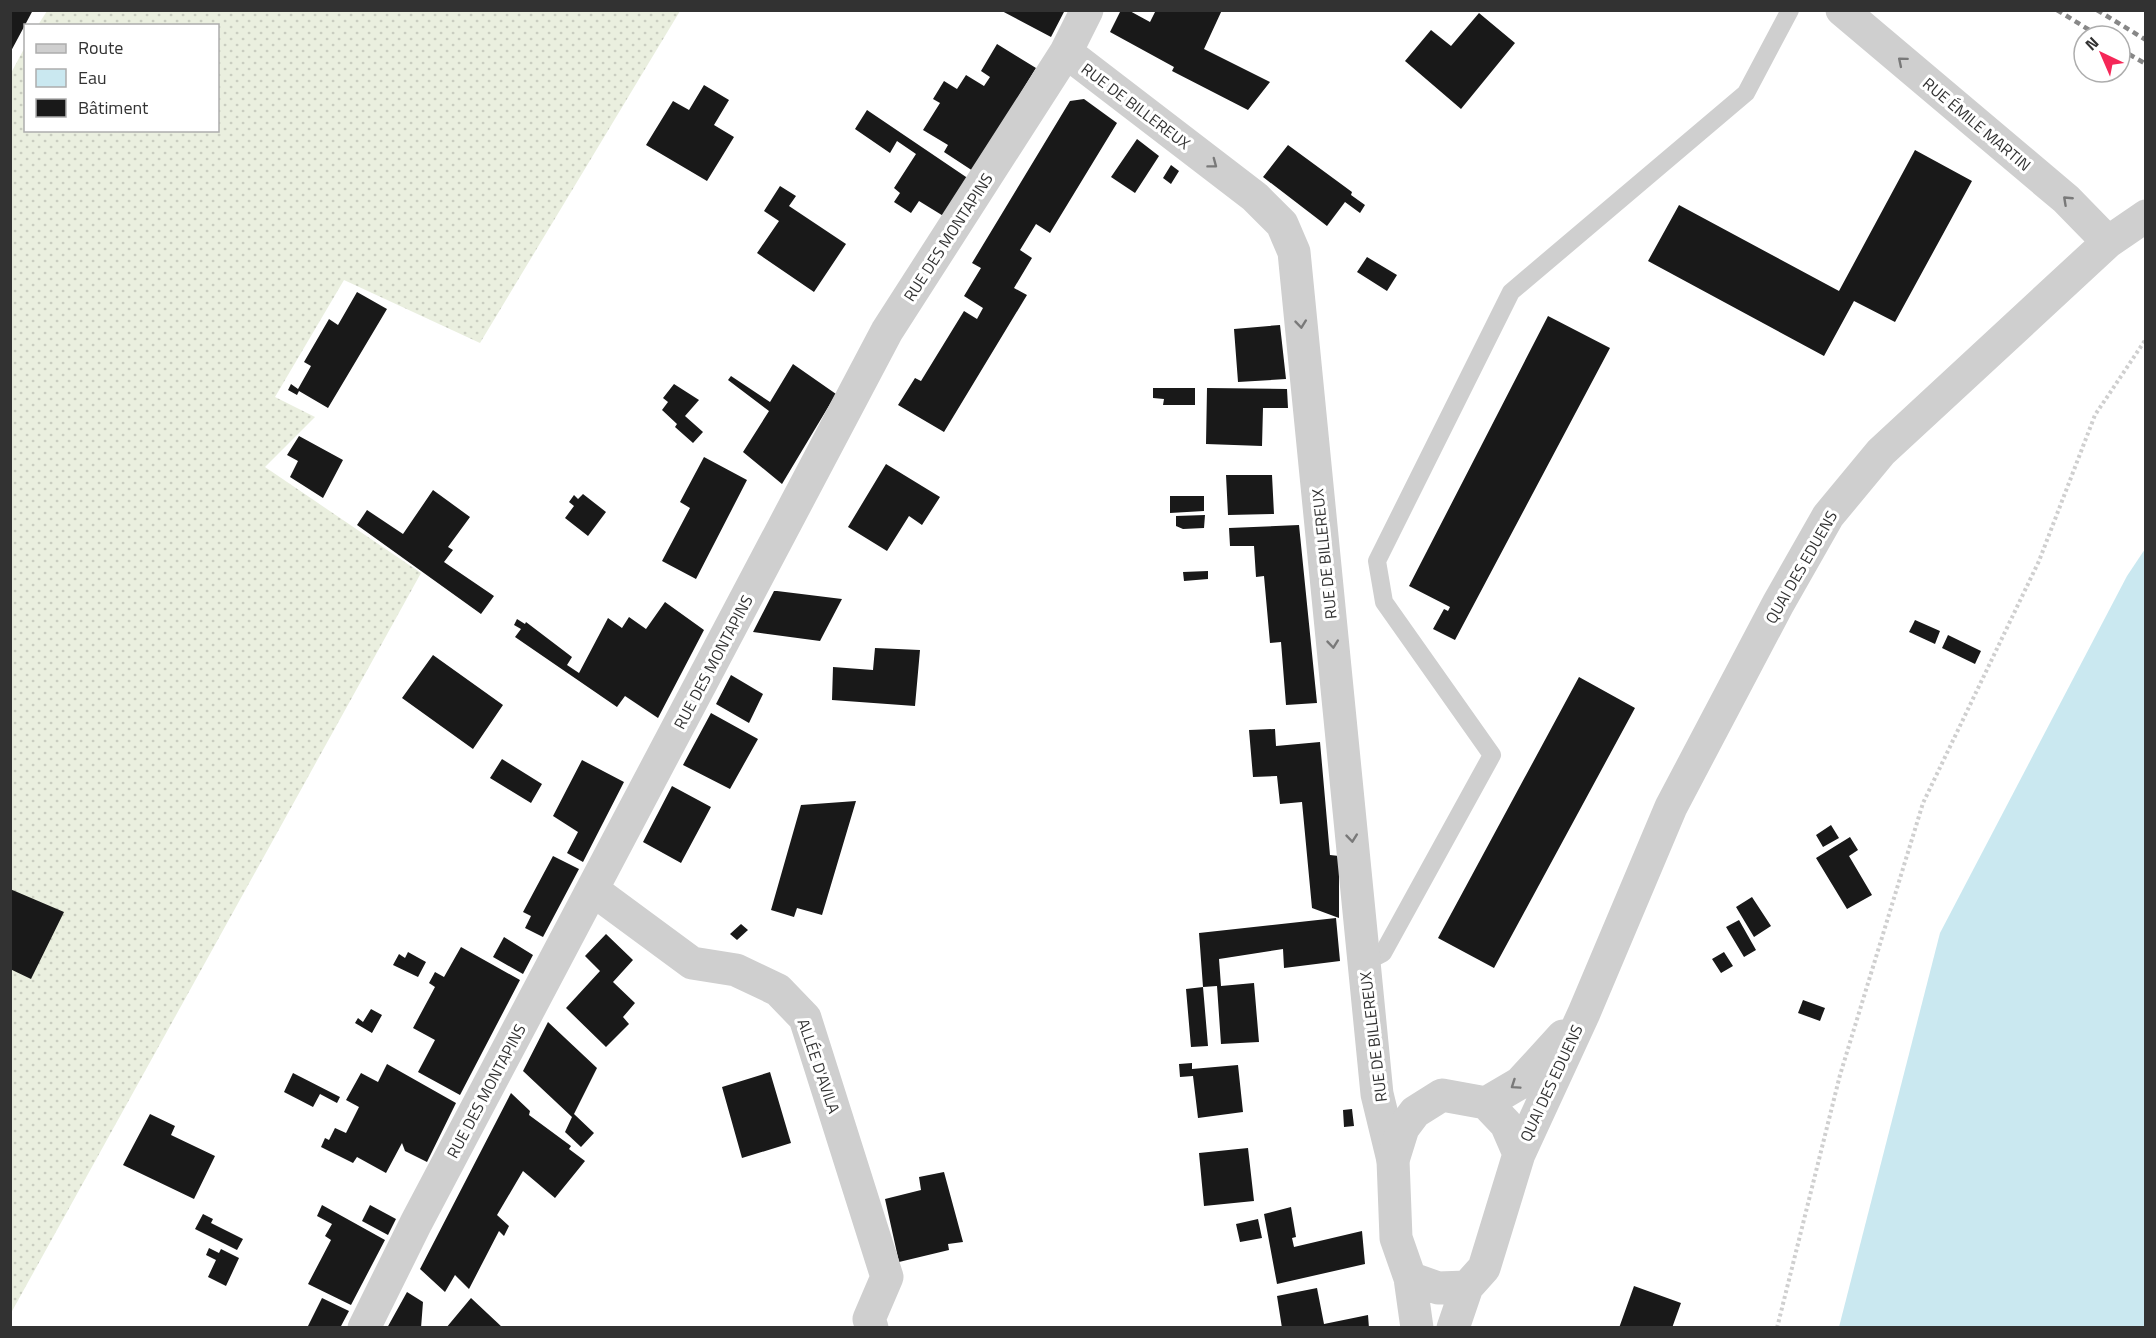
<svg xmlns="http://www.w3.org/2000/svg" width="2156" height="1338" viewBox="0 0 2156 1338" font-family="'Titillium Web',sans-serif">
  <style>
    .grass { fill: url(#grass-dots) }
    .water { fill: #cae8f0 }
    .building { fill: #191919 }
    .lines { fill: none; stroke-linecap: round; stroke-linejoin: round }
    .path { stroke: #cfcfcf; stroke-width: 4; stroke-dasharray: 3 3; stroke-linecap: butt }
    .service { stroke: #cfcfcf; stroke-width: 18 }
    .minor { stroke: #cfcfcf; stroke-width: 33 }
    .tertiary { stroke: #cfcfcf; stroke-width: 33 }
    .rail { stroke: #878787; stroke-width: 4.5; stroke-dasharray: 6 4.5; stroke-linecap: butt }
    .oneway { stroke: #797979 }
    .labels { text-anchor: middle; stroke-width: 6; stroke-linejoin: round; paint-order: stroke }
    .street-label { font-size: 16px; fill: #323232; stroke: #fff }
  </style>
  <defs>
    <pattern id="grass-dots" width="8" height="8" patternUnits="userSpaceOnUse" patternTransform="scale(1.5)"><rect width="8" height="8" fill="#eaefdf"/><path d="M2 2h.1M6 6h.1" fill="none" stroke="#c9cdc0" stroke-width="1.8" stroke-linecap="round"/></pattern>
  </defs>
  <rect width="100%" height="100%" fill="#fff"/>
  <path class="grass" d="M47 11H680L480 343 344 280 275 397 315 417 265 467 421 573 11 1313V73L25 47 26 130H218V26L38 25Z"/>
  <path class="water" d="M2145 549V1327H1839L1940 933 2127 576Z"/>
  <path class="building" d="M10 10H33L10 53Z
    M1000 10H1065L1051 37Z
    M1121 10H1128L1150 22 1156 10H1222L1204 49 1270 82 1248 110 1172 71 1174 67 1110 32Z
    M1479 13 1515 43 1461 109 1405 61 1431 30 1451 46Z
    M997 44 1036 68 973 171 944 152 948 145 923 130 940 103 933 99 944 81 957 89 966 75 984 86 990 77 981 71Z
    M704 85 729 100 714 125 734 137 707 181 646 145 673 101 689 110Z
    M1084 99 1117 123 1050 233 1036 224 1020 250 1032 258 1014 288 1027 295 944 432 898 405 915 378 921 381 964 311 977 319 983 308 964 296 981 268 972 263 1070 101Z
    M867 110 969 179 945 217 919 201 911 213 894 202 900 193 894 188 916 154 897 141 890 153 855 129Z
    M1137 139 1159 156 1135 193 1111 177Z
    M1288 145 1352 192 1351 195 1365 205 1360 213 1345 202 1327 226 1263 177Z
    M1915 150 1972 181 1895 322 1854 301 1824 356 1648 261 1679 205 1839 291Z
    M1171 165 1179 171 1171 184 1163 178Z
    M780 186 796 196 789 206 846 244 814 292 757 253 779 221 764 211Z
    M1367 257 1397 275 1387 291 1357 272Z
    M357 292 387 309 328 408 299 391 297 395 288 390 291 384 298 389 311 366 304 362 329 319 338 325Z
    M1548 316 1610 348 1455 640 1433 629 1444 609 1448 611 1450 607 1409 586Z
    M1280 325 1286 379 1238 382 1234 329Z
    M793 364 836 394 782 484 743 452 769 411 728 380 731 376 770 402Z
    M674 384 699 400 685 416 703 432 693 443 675 427 677 424 662 410 668 402 663 398Z
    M1153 388H1195V405H1163L1164 399 1153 398Z
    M1207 388 1287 389 1288 408H1263L1262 446 1206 444Z
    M299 436 343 460 323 498 290 477 298 461 287 455Z
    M704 457 747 480 696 579 662 561 690 508 680 502Z
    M886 464 940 497 922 525 909 516 887 551 848 527Z
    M1226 475H1272L1274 514 1228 515Z
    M433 490 470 517 448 547 453 550 444 562 494 596 481 614 357 525 367 510 403 534Z
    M583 494 606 512 588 536 565 518 574 506 569 502 574 495 578 499Z
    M1170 496H1204V511L1170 513Z
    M1205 515 1204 528 1183 529 1176 526V516Z
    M1299 525 1317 703 1286 705 1281 642 1270 643 1264 576 1256 577 1254 546H1230L1229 528Z
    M1208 571V579L1184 581 1183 572Z
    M774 591H777L842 599 820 641 753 632Z
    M665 602 704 630 658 718 625 696 617 707 515 637 521 629 514 625 517 619 525 624 526 622 572 657 567 665 579 673 608 618 622 628 629 617 646 629Z
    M1915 620 1940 631 1935 644 1909 632Z
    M1948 635 1981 651 1975 664 1942 648Z
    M875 648 920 650 915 706 832 700 833 667 873 670Z
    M433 655 503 705 473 749 402 698Z
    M731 675 763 694 749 723 716 704Z
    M1579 677 1635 708 1494 968 1438 938Z
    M711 713 758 739 730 789 683 765Z
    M1275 729 1276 746 1320 742 1330 855 1339 856V918L1312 908 1302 802 1280 804 1277 776 1253 777 1249 730Z
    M502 759 542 784 531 803 490 778Z
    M582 760 624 782 583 862 567 853 578 832 553 816Z
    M672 786 711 807 681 863 643 842Z
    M856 801 822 915 797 908 794 917 771 910 801 805Z
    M1831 825 1839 838 1823 847 1816 835Z
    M1850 837 1858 850 1849 856 1872 895 1847 909 1816 858Z
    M553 856 579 869 543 937 525 928 531 916 523 912Z
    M10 889 64 912 31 979 10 969Z
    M1752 897 1771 926 1754 937 1736 907Z
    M1336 918 1340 961 1284 968 1283 949 1219 959 1221 986 1254 983 1259 1042 1221 1044 1217 986 1203 987 1199 933Z
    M1739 920 1756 950 1744 957 1726 927Z
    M741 924 748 930 737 940 730 934Z
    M606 934 633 960 613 982 635 1003 623 1017 629 1024 606 1047 566 1008 600 971 585 956Z
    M504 937 533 955 523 974 493 957Z
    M461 947 520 980 460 1095 418 1072 435 1040 413 1028 435 987 429 983 435 972 444 977Z
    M408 952 426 962 418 977 393 965 399 954 405 958Z
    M1724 952 1733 966 1721 973 1712 959Z
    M1203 987 1208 1046 1191 1047 1186 989Z
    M1803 1000 1825 1008 1820 1021 1798 1013Z
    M371 1009 382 1015 372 1033 355 1023 358 1018 363 1022Z
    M548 1022 597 1068 574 1114 594 1133 581 1147 565 1132 572 1117 523 1071Z
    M1192 1063V1069L1238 1065 1243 1112 1198 1118 1193 1076 1180 1077 1179 1064Z
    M387 1064 456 1103 427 1162 405 1151 402 1143 386 1173 357 1157 353 1163 321 1147 325 1138 329 1140 335 1128 346 1133 359 1107 346 1100 361 1073 378 1082Z
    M770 1072 791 1143 742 1158 722 1087Z
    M293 1073 340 1097 337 1103 320 1094 313 1107 284 1092Z
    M511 1093 530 1111 529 1115 571 1146 569 1149 585 1161 555 1198 523 1171 497 1215 509 1226 504 1236 499 1231 469 1289 455 1275 445 1292 420 1269Z
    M1352 1109 1354 1126 1344 1127 1343 1110Z
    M150 1114 175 1126 171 1135 215 1156 194 1199 123 1165Z
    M1248 1148 1254 1201 1204 1206 1199 1153Z
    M944 1172 963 1242 948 1244 949 1250 899 1262 885 1199 921 1190 919 1177Z
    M322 1205 385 1240 351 1305 308 1284 331 1240 325 1236 332 1224 317 1216Z
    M370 1205 396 1219 388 1235 362 1221Z
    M1291 1207 1296 1237 1292 1238 1294 1247 1362 1231 1365 1264 1277 1284 1264 1214Z
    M203 1214 213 1219 211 1223 243 1239 237 1250 195 1229Z
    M1258 1219 1262 1238 1240 1242 1236 1224Z
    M209 1248 219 1253 221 1249 239 1258 226 1286 208 1277 216 1260 206 1255Z
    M1634 1286 1681 1303 1672 1328H1619Z
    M1317 1288 1324 1324 1368 1315 1369 1328H1282L1277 1296Z
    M407 1292 423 1302 421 1328H387Z
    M322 1298 349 1311 340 1328H307Z
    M471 1298 503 1328H446Z"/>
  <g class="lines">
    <path class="path" d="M1777 1328 1840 1075 1923 803 2039 561 2095 415 2146 339"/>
    <path class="service" d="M1364 963 1383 953 1492 755 1384 602 1377 561 1511 292 1746 93 1790 10"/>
    <path class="minor" d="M1066 52 1255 197 1282 224 1294 252 1377 1094 1393 1160
      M593 890 692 963 736 970 778 990 805 1018 887 1277 869 1319 872 1328
      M364 1328 416 1223 887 331 1066 52 1087 10"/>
    <path class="tertiary" d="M1842 10 2066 199 2108 242
      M1486 1103 1520 1083 1563 1036
      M1519 1154 1506 1124 1486 1103 1442 1095 1415 1112 1403 1128 1393 1160 1396 1238 1410 1278 1438 1288 1467 1287 1484 1268 1519 1154 1584 1013 1671 807 1778 604 1828 516 1881 452 2108 242 2146 216
      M1410 1278 1417 1328
      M1453 1328 1467 1287"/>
    <path class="rail" d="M2057 10 2099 36
      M2097 10 2146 40
      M2120 49 2146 64"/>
  </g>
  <defs><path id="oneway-chevron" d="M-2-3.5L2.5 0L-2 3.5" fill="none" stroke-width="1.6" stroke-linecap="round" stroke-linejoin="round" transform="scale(1.5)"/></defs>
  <g class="oneway">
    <use href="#oneway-chevron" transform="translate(1902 61) rotate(-140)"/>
    <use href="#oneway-chevron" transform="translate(1213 164) rotate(37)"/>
    <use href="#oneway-chevron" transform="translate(2067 200) rotate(-137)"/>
    <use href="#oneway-chevron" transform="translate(1301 324) rotate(84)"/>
    <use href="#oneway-chevron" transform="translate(1333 644) rotate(84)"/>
    <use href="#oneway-chevron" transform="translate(1352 838) rotate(84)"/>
    <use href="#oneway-chevron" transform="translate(1515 1085) rotate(146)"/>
  </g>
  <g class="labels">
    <g class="street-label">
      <text transform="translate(1136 106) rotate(37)" y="6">RUE DE BILLEREUX</text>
      <text transform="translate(1977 124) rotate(40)" y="6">RUE ÉMILE MARTIN</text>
      <text transform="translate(948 237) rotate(-57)" y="6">RUE DES MONTAPINS</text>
      <text transform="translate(1324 554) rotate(-96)" y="6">RUE DE BILLEREUX</text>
      <text transform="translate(1801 567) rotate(-60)" y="6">QUAI DES EDUENS</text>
      <text transform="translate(713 662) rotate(-62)" y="6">RUE DES MONTAPINS</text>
      <text transform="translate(1373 1037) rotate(-97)" y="6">RUE DE BILLEREUX</text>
      <text transform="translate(819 1066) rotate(71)" y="6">ALLÉE D'AVILA</text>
      <text transform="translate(1551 1083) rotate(-65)" y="6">QUAI DES EDUENS</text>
      <text transform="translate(486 1091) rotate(-62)" y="6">RUE DES MONTAPINS</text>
    </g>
  </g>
  <rect width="2156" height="1338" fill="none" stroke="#323232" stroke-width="24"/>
  <rect x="24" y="24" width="195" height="108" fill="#ffffff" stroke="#adadad" stroke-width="1.5"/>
  <rect x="36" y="44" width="30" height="9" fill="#cfcfcf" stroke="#adadad" stroke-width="1.5"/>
  <text x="78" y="54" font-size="18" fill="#323232">Route</text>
  <rect x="36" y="69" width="30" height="18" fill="#cae8f0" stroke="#adadad" stroke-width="1.5"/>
  <text x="78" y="84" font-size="18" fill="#323232">Eau</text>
  <rect x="36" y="99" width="30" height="18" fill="#191919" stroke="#adadad" stroke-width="1.5"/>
  <text x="78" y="114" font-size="18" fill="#323232">Bâtiment</text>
  <g transform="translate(2102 54) rotate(316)"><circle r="28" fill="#ffffff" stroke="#adadad" stroke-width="1.5"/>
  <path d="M0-4.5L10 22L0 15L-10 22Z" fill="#f52758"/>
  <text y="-9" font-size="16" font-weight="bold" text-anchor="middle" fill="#323232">N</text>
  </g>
</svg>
